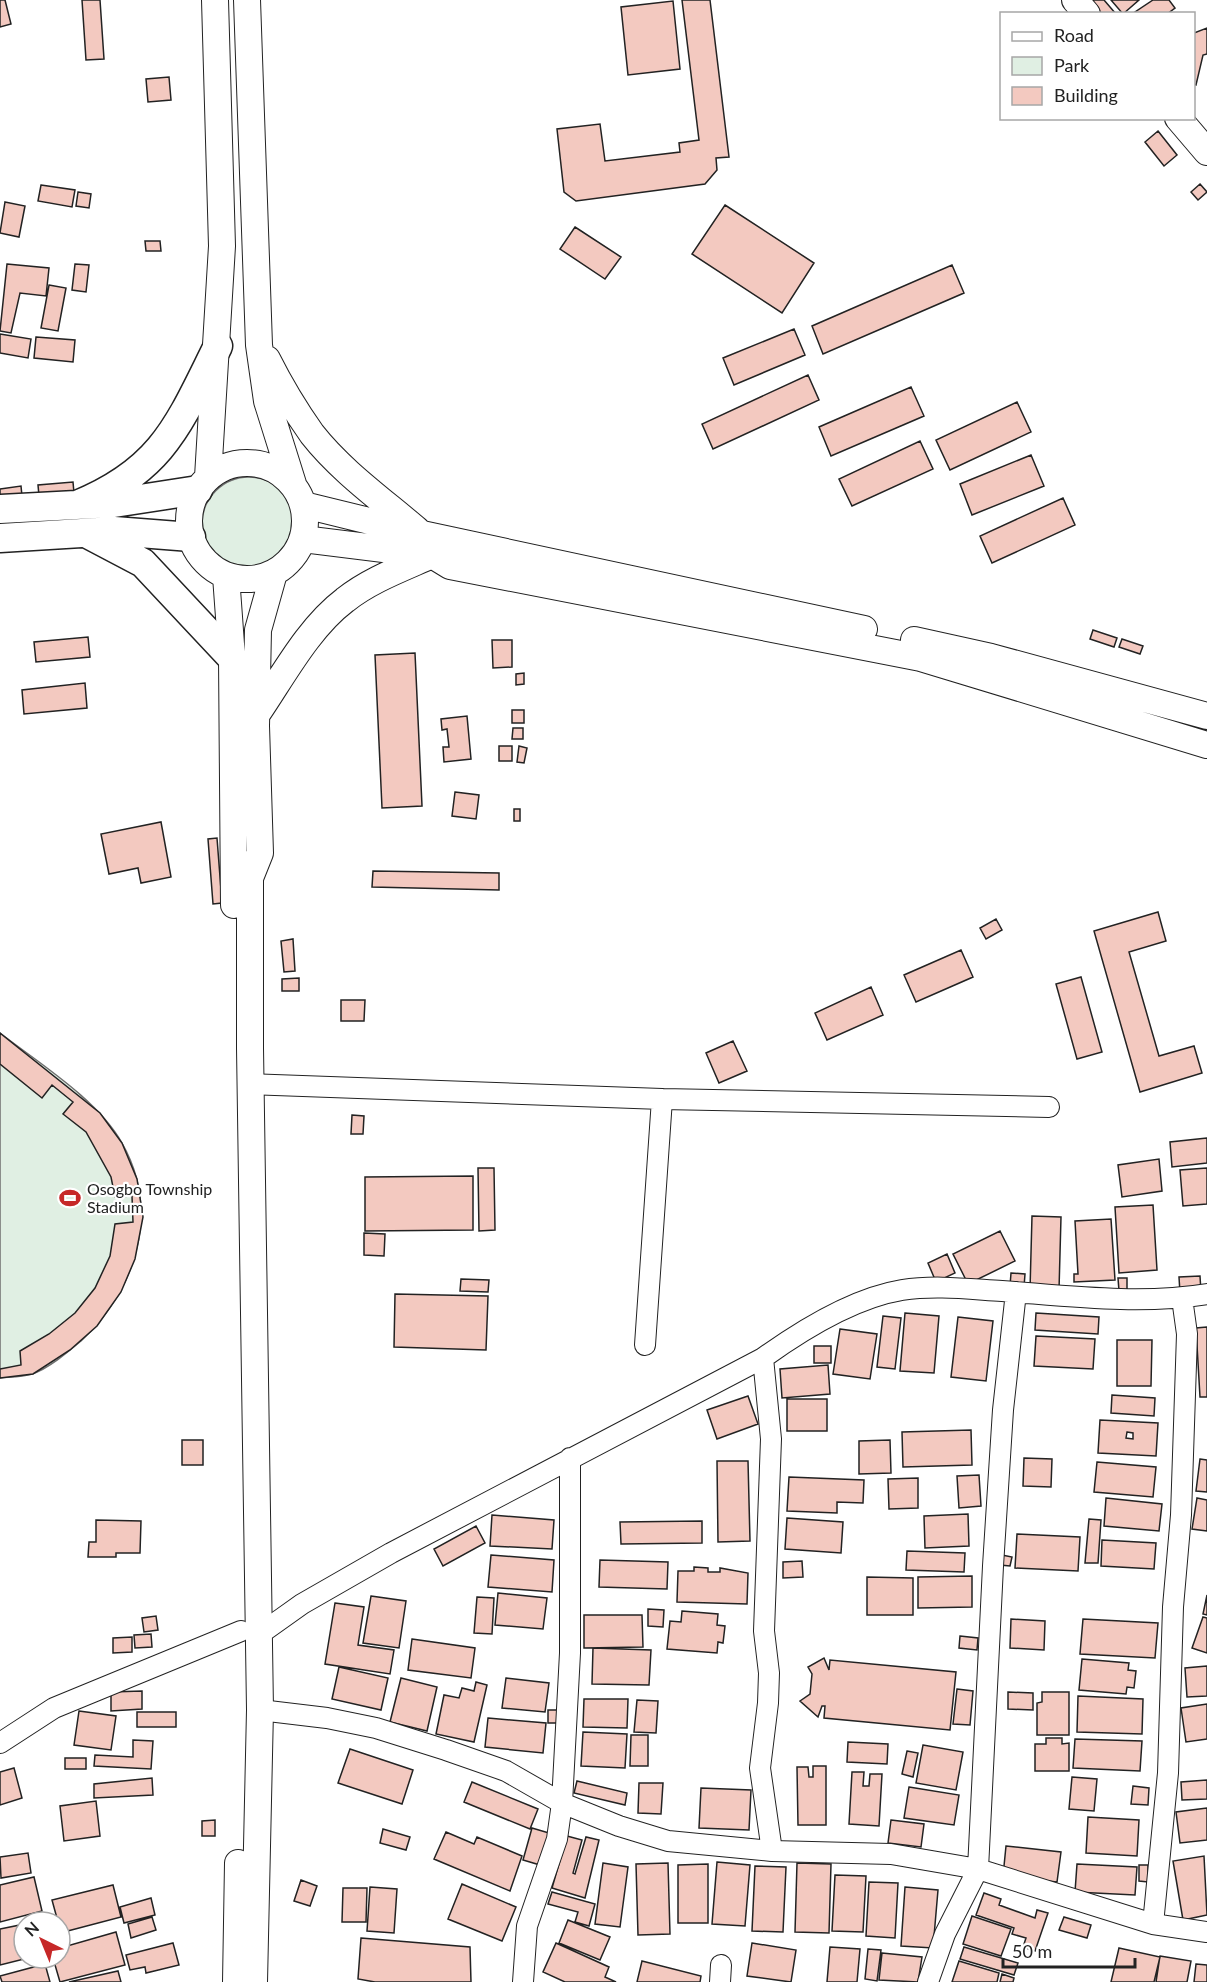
<svg xmlns="http://www.w3.org/2000/svg" width="1207" height="1982" viewBox="0 0 1207 1982" font-family="Lato,sans-serif">
  <style>
    .green { fill: #e0efe3; stroke: #6f6f6f; stroke-width: 1.5 }
    .building { fill: #f3c9c0; stroke: #222; stroke-width: 1.5; fill-rule: evenodd }
    .lines { fill: none; stroke-linecap: round; stroke-linejoin: round }
    .minor-casing { stroke: #222; stroke-width: 22 }
    .major-casing { stroke: #222; stroke-width: 28 }
    .highway-casing { stroke: #222; stroke-width: 31 }
    .minor { stroke: #fff; stroke-width: 20 }
    .major { stroke: #fff; stroke-width: 26 }
    .highway { stroke: #fff; stroke-width: 28 }
    .labels { text-anchor: middle; stroke-width: 4.5; stroke-linejoin: round; paint-order: stroke }
    .poi-label { font-size: 16px; fill: #222; stroke: #fff; text-anchor: start }
  </style>
  <rect width="100%" height="100%" fill="#fff"/>
  <path class="green" d="M202 524a47 47 0 1 1 94 0a47 47 0 1 1-94 0Z
    M0 1033C40 1064 97 1099 122 1143 161 1212 136 1289 81 1341 68 1352 48 1369 32 1374 22 1377 10 1377 0 1378Z"/>
  <path class="building" d="M0 0H5L11 24 0 27Z
    M82 0H100L104 59 86 60Z
    M682 0H710L729 157 716 158 717 170 705 184 576 201 564 192 557 129 600 124 605 161 680 152 679 143 699 140Z
    M1094 0H1104L1116 14H1102L1092 2Z
    M1111 0H1139L1123 14Z
    M1153 0H1169L1175 8 1167 14H1132Z
    M673 1 680 69 628 75 621 7Z
    M1207 28V54L1203 55 1196 85 1194 84V33Z
    M169 77 171 100 148 102 146 79Z
    M1158 131 1177 155 1164 166 1145 142Z
    M1200 184 1207 192 1198 200 1191 192Z
    M41 185 75 190 72 207 38 201Z
    M78 192 91 194 89 208 76 206Z
    M5 202 25 206 19 237 0 233Z
    M725 205 814 263 782 313 692 254Z
    M575 227 621 257 605 279 560 249Z
    M145 241H160L161 251H146Z
    M7 264 49 268 46 296 20 293 11 333 0 331Z
    M75 264 89 265 86 292 72 290Z
    M952 265 964 293 823 354 812 326Z
    M49 285 66 288 58 331 41 328Z
    M794 329 805 355 734 385 723 358Z
    M0 334 31 339 28 358 0 353Z
    M36 337 75 340 73 362 34 358Z
    M808 375 819 400 713 449 702 424Z
    M911 387 924 416 831 456 819 427Z
    M1017 402 1031 432 950 470 936 440Z
    M920 441 933 469 852 506 839 479Z
    M1031 455 1044 486 972 515 960 484Z
    M73 482 74 493 39 496 38 485Z
    M21 486 22 496 0 499V489Z
    M1063 498 1075 525 992 563 980 536Z
    M1093 630 1117 638 1114 647 1090 639Z
    M88 637 90 657 36 662 34 642Z
    M1122 639 1143 646 1140 654 1119 647Z
    M492 640H512V667L493 668Z
    M415 653 422 806 382 808 375 655Z
    M524 673V684L516 685V674Z
    M85 683 87 708 24 714 22 690Z
    M512 710H524V723H512Z
    M467 716 471 759 444 762 443 747H449L447 729 442 730 441 719Z
    M513 728H523V739H512Z
    M499 746H512V761H499Z
    M519 746 527 748 524 763 517 762Z
    M455 792 479 795 476 819 452 816Z
    M514 809H520V821H514Z
    M161 822 171 877 141 883 138 868 109 874 101 834Z
    M217 838 222 903 213 904 208 839Z
    M373 871 499 873V890L372 887Z
    M1158 912 1166 941 1129 952 1159 1056 1194 1046 1202 1073 1140 1092 1094 931Z
    M996 919 1002 930 986 939 980 928Z
    M293 939 295 971 284 972 281 941Z
    M961 950 973 977 916 1002 904 975Z
    M1081 977 1102 1052 1077 1059 1056 984Z
    M299 978V991H282V979Z
    M871 987 883 1015 827 1040 815 1013Z
    M341 1000H365L364 1021H341Z
    M0 1033 100 1113 122 1143 137 1179 143 1217 135 1259 121 1292 97 1326 70 1350 33 1374 0 1378V1369L21 1365 20 1351 49 1334 75 1313 95 1288 110 1256 115 1224 133 1222 132 1196 115 1197 111 1177 86 1132 63 1114 73 1102 52 1085 42 1098 0 1064Z
    M733 1041 747 1071 719 1083 706 1053Z
    M352 1115 364 1116 363 1134H351Z
    M1207 1138V1163L1172 1167 1170 1142Z
    M1159 1159 1162 1191 1122 1197 1118 1165Z
    M478 1168H494L495 1230 479 1231Z
    M1207 1168V1204L1183 1206 1180 1170Z
    M473 1176V1230L365 1231V1177Z
    M1153 1205 1157 1270 1119 1273 1115 1207Z
    M1032 1216 1061 1217 1059 1290H1030Z
    M1111 1219 1115 1280 1074 1282V1274H1078L1075 1221Z
    M1000 1231 1015 1261 968 1284 953 1254Z
    M364 1233 385 1234 384 1256 364 1255Z
    M947 1254 955 1273 936 1282 928 1263Z
    M1011 1273 1025 1274 1024 1287 1010 1286Z
    M1200 1276 1201 1292 1180 1293 1179 1277Z
    M1118 1278H1127V1291H1119Z
    M461 1279 489 1280 488 1292 460 1291Z
    M395 1294 488 1296 486 1350 394 1347Z
    M905 1313 939 1316 934 1373 900 1371Z
    M1036 1313 1099 1317 1098 1334 1035 1330Z
    M883 1316 901 1318 895 1369 877 1367Z
    M958 1317 993 1321 986 1381 951 1377Z
    M1207 1327V1397H1200L1196 1328Z
    M840 1329 877 1334 870 1379 833 1374Z
    M1036 1336 1095 1339 1093 1369 1034 1366Z
    M1117 1340H1152L1151 1386H1117Z
    M814 1346H831V1363H814Z
    M828 1365 830 1394 782 1398 780 1369Z
    M1112 1395 1155 1398 1154 1416 1111 1413Z
    M748 1396 758 1424 717 1439 707 1410Z
    M787 1399H827V1431H787Z
    M1100 1420 1158 1423 1156 1456 1098 1453ZM1127 1432 1133 1433V1439L1126 1438Z
    M971 1430 972 1465 903 1467 902 1432Z
    M182 1440H203V1465H182Z
    M890 1440 891 1473 859 1474V1441Z
    M1024 1458 1052 1459 1051 1487 1023 1486Z
    M1200 1459 1207 1460V1492L1196 1491Z
    M717 1461H748L750 1541 718 1542Z
    M1097 1462 1156 1467 1153 1497 1094 1492Z
    M979 1475 981 1506 959 1508 957 1476Z
    M789 1477 864 1480 863 1503 837 1502V1513L787 1511Z
    M918 1478V1508L889 1509 888 1479Z
    M1106 1498 1162 1504 1159 1531 1104 1526Z
    M1197 1498 1207 1500V1531L1192 1529Z
    M968 1514 969 1546 925 1548 924 1516Z
    M492 1515 554 1520 552 1549 490 1546Z
    M787 1518 843 1522 841 1553 785 1549Z
    M1089 1519 1101 1520 1098 1563H1085Z
    M96 1520 141 1521 140 1553H116V1557H88L89 1542H96Z
    M702 1521V1543L621 1544 620 1522Z
    M476 1526 485 1543 443 1566 434 1549Z
    M1017 1534 1080 1537 1078 1571 1015 1568Z
    M1102 1540 1156 1543 1154 1569 1101 1566Z
    M907 1551 965 1553 964 1572 906 1570Z
    M491 1555 554 1560 552 1592 488 1587Z
    M1002 1555 1012 1557 1010 1566 1000 1565Z
    M600 1560 668 1562 667 1589 599 1587Z
    M802 1561 803 1577 783 1578V1562Z
    M694 1567 708 1568V1572H720V1568L748 1573 747 1604 677 1602 678 1571H694Z
    M972 1576V1607L918 1608V1577Z
    M867 1577 913 1578V1615H867Z
    M498 1593 547 1598 543 1629 495 1625Z
    M1207 1595V1615L1203 1614Z
    M371 1596 406 1601 399 1648 363 1643Z
    M477 1597 494 1598 492 1634 474 1633Z
    M335 1603 364 1607 358 1645 394 1650 390 1674 325 1664Z
    M648 1609 664 1610 663 1627 648 1626Z
    M682 1611 718 1614 717 1625 725 1626 723 1643 718 1642 717 1653 667 1649 670 1621 681 1622Z
    M584 1615H642L643 1647 584 1648Z
    M156 1616 158 1630 144 1632 142 1618Z
    M1203 1617 1207 1618V1653L1192 1648Z
    M1011 1619 1045 1621 1044 1650 1010 1648Z
    M1083 1619 1158 1623 1155 1658 1080 1654Z
    M151 1634 152 1647 135 1648 134 1635Z
    M960 1636 978 1638 977 1650 959 1648Z
    M132 1637V1652L113 1653V1638Z
    M412 1639 475 1648 471 1678 408 1670Z
    M593 1648 651 1650 649 1685 592 1684Z
    M824 1658 829 1670 830 1660 956 1672 950 1730 824 1718 825 1706H822L818 1717 800 1701 810 1694 812 1674 808 1667Z
    M1082 1659 1129 1663 1128 1670 1136 1671 1134 1688 1127 1687 1126 1694 1079 1690Z
    M1207 1666V1696L1187 1697 1185 1668Z
    M339 1667 388 1678 381 1710 332 1699Z
    M401 1678 437 1687 427 1731 390 1722Z
    M506 1678 549 1683 545 1712 502 1708Z
    M476 1682 487 1685 474 1742 436 1734 444 1695 459 1698 462 1688 474 1691Z
    M957 1689 973 1691 970 1725 953 1724Z
    M142 1691V1709L111 1711V1692Z
    M1008 1692 1033 1693V1710L1008 1709Z
    M1042 1692H1069V1735H1037V1703L1042 1702Z
    M1078 1696 1143 1699 1142 1734 1077 1732Z
    M584 1699H628L627 1728 583 1727Z
    M637 1700 658 1701 656 1733 634 1732Z
    M1207 1704V1739L1186 1742 1181 1708Z
    M548 1710H559V1723H548Z
    M79 1711 116 1716 111 1750 74 1745Z
    M137 1712H176V1727H137Z
    M488 1718 546 1723 543 1753 485 1747Z
    M583 1732 627 1734 625 1768 581 1766Z
    M631 1735H648V1766H630Z
    M1046 1738H1062V1744L1069 1743V1771H1035V1744H1046Z
    M1075 1739 1142 1741 1140 1771 1073 1768Z
    M133 1740 153 1741 151 1769 94 1766 95 1755 133 1757Z
    M848 1742 888 1744 887 1764 847 1762Z
    M923 1745 963 1752 956 1790 916 1783Z
    M350 1749 413 1770 402 1804 338 1783Z
    M907 1751 918 1753 913 1777 902 1774Z
    M65 1758H86V1769H65Z
    M813 1766H826V1825H798L797 1767H808L809 1777H813Z
    M14 1768 22 1798 0 1805V1772Z
    M852 1772H864L863 1786H869L870 1774H882L879 1826 849 1824Z
    M1072 1777 1097 1779 1094 1811 1069 1809Z
    M152 1778 153 1795 94 1798V1784Z
    M1207 1780V1799L1182 1800 1181 1782Z
    M577 1781 627 1793 625 1805 574 1793Z
    M472 1782 538 1809 530 1829 464 1802Z
    M639 1783H663L661 1814 638 1813Z
    M1133 1786 1149 1788 1148 1805 1131 1804Z
    M909 1787 959 1795 954 1825 904 1818Z
    M701 1788 751 1790 749 1830 699 1828Z
    M96 1801 100 1836 64 1841 60 1806Z
    M1207 1808V1840L1180 1843 1176 1812Z
    M1088 1817 1139 1820 1137 1856 1086 1853Z
    M215 1820V1836H202V1821Z
    M891 1820 924 1824 921 1847 888 1843Z
    M532 1828 549 1833 540 1865 523 1860Z
    M383 1829 410 1837 406 1850 380 1843Z
    M446 1832 474 1844 477 1837 522 1856 510 1891 434 1859Z
    M567 1836 582 1840 573 1873 575 1874 586 1837 599 1840 585 1898 552 1888Z
    M1006 1846 1061 1852 1057 1882 1003 1876Z
    M28 1853 31 1873 1 1878 0 1857Z
    M1204 1856 1207 1915 1183 1920 1173 1861Z
    M717 1862 750 1865 745 1926 712 1924Z
    M603 1863 628 1867 620 1927 595 1924Z
    M668 1863 670 1934 638 1935 636 1864Z
    M797 1863 831 1864 829 1933 795 1932Z
    M708 1864V1923H678V1865Z
    M1077 1864 1137 1867 1135 1895 1075 1892Z
    M1139 1865H1148V1882L1139 1881Z
    M755 1866 786 1867 783 1932 752 1931Z
    M835 1875 866 1876 863 1932 832 1931Z
    M34 1877 42 1911 0 1922V1885Z
    M301 1880 317 1886 310 1906 294 1901Z
    M869 1882 898 1883 895 1938 866 1936Z
    M462 1884 516 1907 502 1941 448 1919Z
    M113 1885 121 1917 60 1933V1922H58L52 1900Z
    M370 1887 397 1889 394 1933 367 1931Z
    M905 1887 938 1890 933 1948 901 1946Z
    M343 1888H367L366 1922H342Z
    M552 1892 595 1904 589 1926 575 1922 578 1912 548 1904Z
    M984 1893 1001 1899 999 1905 1035 1918 1037 1910 1048 1913 1035 1951 1023 1947 1026 1938 1012 1934 1014 1928 976 1915Z
    M151 1898 155 1915 124 1923 120 1907Z
    M972 1916 1011 1929 1001 1956 963 1944Z
    M152 1917 156 1930 131 1938 128 1924Z
    M1064 1917 1091 1925 1087 1938 1059 1930Z
    M568 1920 610 1937 600 1960 559 1943Z
    M20 1925 24 1958H28L0 1965V1929Z
    M116 1932 125 1965 60 1982 53 1958H60V1948Z
    M361 1938 470 1947 471 1982H375L358 1979Z
    M173 1943 179 1965 146 1973 145 1967 130 1970 126 1955Z
    M556 1943 609 1967 605 1977 616 1982H565L543 1972Z
    M752 1943 796 1950 791 1982 747 1976Z
    M830 1947 860 1949 857 1982H827Z
    M964 1947 1018 1963 1014 1975 960 1959Z
    M1119 1948 1160 1957 1154 1982H1111Z
    M868 1949 881 1950 877 1981 865 1979Z
    M882 1953 922 1957 918 1982 879 1980Z
    M1160 1956 1191 1961 1187 1982H1156Z
    M642 1961 701 1976 700 1982H637Z
    M959 1961 999 1973 997 1982H952Z
    M45 1964 50 1982H2L0 1976Z
    M1196 1964 1207 1965V1982H1194Z
    M118 1971 121 1982H69Z
    M1002 1974 1014 1978 1013 1982H1000Z"/>
  <g class="lines">
    <defs>
      <path id="minor" d="M250 1084 662 1099 1049 1107
        M645 1345 662 1099
        M763 1358 771 1439 764 1631 769 1673 768 1703 760 1768 772 1851
        M257 1636 302 1604 391 1553 763 1358C802 1330 853 1298 902 1290 935 1285 968 1289 1002 1291 1069 1296 1140 1305 1207 1294
        M260 1710 327 1718 376 1728 446 1750 506 1771 562 1803 619 1826 668 1841 772 1851 891 1854 978 1869 1153 1924 1207 1932
        M0 1743 54 1708 241 1631
        M1153 1924 1168 1773 1173 1607 1181 1515 1187 1334 1182 1298
        M523 1982 527 1926 557 1839 562 1803 570 1653V1458
        M720 1982 721 1965
        M928 1982 945 1934 978 1869 993 1566 1003 1410 1016 1292"/>
      <path id="major" d="M247 0 259 345 267 401 293 484
        M1075 0 1087 14
        M1178 118 1207 152
        M267 359C280 385 295 410 312 434 341 471 382 500 417 530
        M189 521a58 58 0 1 1 116 0a58 58 0 1 1-116 0Z
        M208 477 222 246 215 0
        M304 505 422 534 864 629
        M303 539 432 555 450 566 921 658 1207 745
        M226 576 232 658 234 905
        M914 640 991 657 1207 716
        M257 714C283 676 308 628 345 600 370 580 403 568 432 555
        M236 1982 238 1863
        M254 1982 260 1710 250 1048V878L260 853 256 726 258 630 274 573"/>
      <path id="highway" d="M77 505C163 470 179 424 218 346
        M0 509 114 503 198 490
        M86 533 143 563 232 658
        M0 538 114 531 191 537"/>
    </defs>
    <use href="#minor" class="minor-casing"/>
    <use href="#major" class="major-casing"/>
    <use href="#highway" class="highway-casing"/>
    <use href="#minor" class="minor"/>
    <use href="#major" class="major"/>
    <use href="#highway" class="highway"/>
  </g>
  <defs>
    <symbol id="stadium-bare" viewBox="-9 -9 18 18"><path d="M0-5a6.5 5 0 1 0 0 10a6.5 5 0 1 0 0-10ZM-3.5-1.8h7v3.6h-7Z" fill="#c62828" stroke="#fff" stroke-width="2.5" paint-order="stroke"/></symbol>
  </defs>
  <g fill-rule="evenodd">
    <use href="#stadium-bare" x="55" y="1183" width="30" height="30"/>
  </g>
  <g class="labels">
    <g class="poi-label">
      <text x="87" y="1195">Osogbo Township<tspan x="87" dy="18">Stadium</tspan></text>
    </g>
  </g>
  <rect x="1000" y="12" width="195" height="108" fill="#ffffff" stroke="#a7a7a7" stroke-width="1.5"/>
  <rect x="1012" y="32" width="30" height="9" fill="#ffffff" stroke="#a7a7a7" stroke-width="1.5"/>
  <text x="1054" y="42" font-size="18" fill="#222222">Road</text>
  <rect x="1012" y="57" width="30" height="18" fill="#e0efe3" stroke="#a7a7a7" stroke-width="1.5"/>
  <text x="1054" y="72" font-size="18" fill="#222222">Park</text>
  <rect x="1012" y="87" width="30" height="18" fill="#f3c9c0" stroke="#a7a7a7" stroke-width="1.5"/>
  <text x="1054" y="102" font-size="18" fill="#222222">Building</text>
  <g transform="translate(42 1940) rotate(317)"><circle r="28" fill="#ffffff" stroke="#a7a7a7" stroke-width="1.5"/>
  <path d="M0-4.5L10 22L0 15L-10 22Z" fill="#c62828"/>
  <text y="-9" font-size="16" font-weight="bold" text-anchor="middle" fill="#222222">N</text>
  </g>
  <path d="M1003 1958v9h132v-9" fill="none" stroke="#222222" stroke-width="3"/>
  <text x="1012" y="1958" font-size="18" fill="#222222" stroke="#ffffff" stroke-width="4.5" paint-order="stroke">50 m</text>
</svg>
